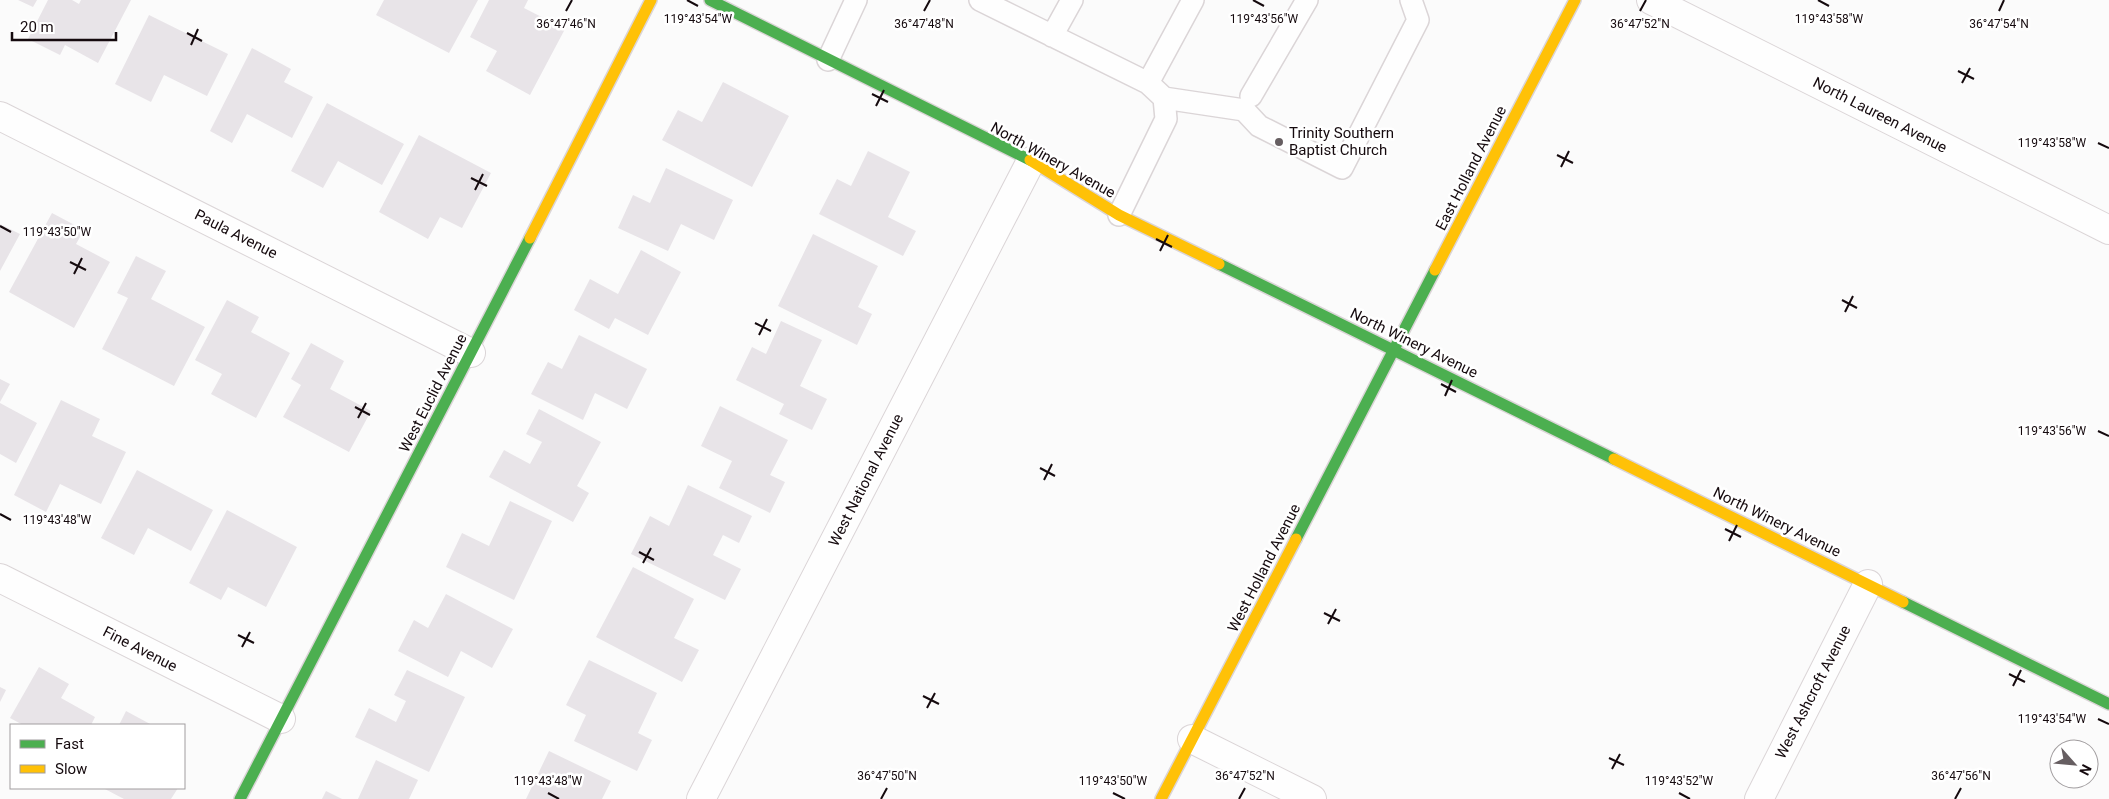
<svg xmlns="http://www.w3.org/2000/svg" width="2109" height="799" viewBox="0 0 2109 799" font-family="Roboto,sans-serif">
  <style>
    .building { fill: #e8e4e8 }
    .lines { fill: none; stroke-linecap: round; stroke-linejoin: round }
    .lane-casing { stroke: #dbd5d7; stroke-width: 24 }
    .street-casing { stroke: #dbd5d7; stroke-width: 30 }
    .fast-casing { stroke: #dbd5d7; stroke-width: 14 }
    .slow-casing { stroke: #dbd5d7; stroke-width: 14 }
    .lane { stroke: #fefefe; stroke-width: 21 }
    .street { stroke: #fefefe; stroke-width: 28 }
    .fast { stroke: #4caf50; stroke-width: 11 }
    .slow { stroke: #ffc107; stroke-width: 11 }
    .ticks { fill: none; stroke: #150a0e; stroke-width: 2 }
    .poi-dot { fill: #665e61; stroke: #fff; stroke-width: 2 }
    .labels { text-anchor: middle; stroke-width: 5; stroke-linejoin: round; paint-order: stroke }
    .street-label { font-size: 15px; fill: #150a0e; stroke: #fff }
    .poi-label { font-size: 15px; fill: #150a0e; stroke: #fff; text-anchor: start }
    .ticks-label { font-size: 12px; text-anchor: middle; fill: #150a0e; stroke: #fff; stroke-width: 5; stroke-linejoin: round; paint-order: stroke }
  </style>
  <rect width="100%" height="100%" fill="#fbfbfb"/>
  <path class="building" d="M18 0H37L33 7Z
    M48 0H72L79 4 81 0H131L98 63 65 45 60 55 28 39Z
    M384 0H478L449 53 376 15Z
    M489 0H528L524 8 565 29 530 95 486 71 497 51 470 37Z
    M149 15 228 54 207 96 164 75 151 102 115 84Z
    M252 48 291 69 284 82 313 97 292 138 247 114 232 143 210 131Z
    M723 82 789 116 752 187 662 140 678 110 702 122Z
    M327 103 404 144 382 185 338 161 323 188 291 171Z
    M419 135 491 173 462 228 440 217 428 239 379 212Z
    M868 151 910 172 888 217 916 231 903 256 819 214 837 179 851 186Z
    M666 168 733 200 714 240 681 224 668 251 618 228 633 195 650 203Z
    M52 213 84 230 76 244 110 262 74 328 9 292Z
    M0 224 20 234 0 271Z
    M813 234 878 266 858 307 872 314 857 345 778 306Z
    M641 250 681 272 648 335 615 318 609 329 574 310 590 279 618 294Z
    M136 256 166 271 151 299 205 327 174 386 102 349 128 298 117 293Z
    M227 300 259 317 251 332 290 353 256 418 211 394 222 374 195 360Z
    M781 321 822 340 800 386 827 399 812 430 779 414 784 404 736 380 752 347 766 354Z
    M579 335 647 369 627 409 595 393 583 420 531 394 548 362 562 369Z
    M311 343 344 361 330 389 371 411 349 452 283 417 301 385 291 379Z
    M0 379 10 384 0 402Z
    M61 400 100 419 92 436 126 452 101 504 60 484 46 512 14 495Z
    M0 403 37 423 16 463 0 454Z
    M720 406 788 440 770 475 785 482 770 513 719 488 732 461 701 446Z
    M539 409 601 442 577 486 589 493 573 522 489 477 504 450 530 464 542 442 526 434Z
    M137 470 213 510 191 551 148 528 134 555 101 538Z
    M688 485 752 516 739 543 723 535 713 555 741 569 725 600 631 554 650 516 669 526Z
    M510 501 552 521 514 600 446 567 462 533 489 546Z
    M227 510 297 547 266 607 228 587 221 600 189 583Z
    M633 567 694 599 674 638 699 650 682 682 596 637Z
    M446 594 513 629 492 668 461 651 448 677 398 651 414 620 428 628Z
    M589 660 657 693 638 733 652 740 637 771 574 741 586 715 566 705Z
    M39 667 69 684 61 698 95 717 91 725H23L10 718Z
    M407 670 465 697 429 772 355 737 369 708 396 722 406 701 394 695Z
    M0 687 6 690 0 702Z
    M126 711 152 725H119Z
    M549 751 611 781 602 799H526Z
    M376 760 418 780 409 799H358Z
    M103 788H178L171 799H124Z
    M326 791 342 799H322Z"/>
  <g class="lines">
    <defs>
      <path id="lane" d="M980 0 1148 83 1164 98 1166 119 1119 215
        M1052 36 1072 0
        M828 60 856 0
        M1148 83 1193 0
        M1251 96 1307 0
        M1164 98 1244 110 1259 126 1342 168 1418 20 1411 0"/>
      <path id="street" d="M1651 0 2109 230
        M0 116 471 353
        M0 578 281 719
        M1192 739 1312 799
        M701 799 1031 161
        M1759 799 1868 584"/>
      <path id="fast" d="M710 0 1030 160
        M1219 264 1614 459
        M1296 539 1435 270
        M1903 602 2109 704
        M240 799 530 238"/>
      <path id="slow" d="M1030 160 1119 215 1219 264
        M530 238 651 0
        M1435 270 1575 0
        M1614 459 1903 602
        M1161 799 1296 539"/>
    </defs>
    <use href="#lane" class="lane-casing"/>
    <use href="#street" class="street-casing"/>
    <use href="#fast" class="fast-casing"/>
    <use href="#slow" class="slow-casing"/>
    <use href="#lane" class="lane"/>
    <use href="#street" class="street"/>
    <use href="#fast" class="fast"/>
    <use href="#slow" class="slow"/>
  </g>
  <path class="ticks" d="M687 0 698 6M1253 0 1264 6M1818 0 1829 6M566 11 572 0M924 11 930 0M1640 11 1646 0M1999 11 2004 0M187 33 202 41M191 45 198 29M1958 71 1974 79M1962 83 1970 68M872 94 888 102M876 106 884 90M2098 143 2109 148M1557 155 1573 163M1561 167 1569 151M471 178 487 186M475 190 483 174M0 226 11 232M1156 239 1172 247M1160 251 1168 235M70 262 86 270M74 274 82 258M1842 300 1857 308M1845 312 1853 296M755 323 771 331M759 335 767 319M1441 384 1456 392M1445 396 1452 380M355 407 370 415M358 418 366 403M2098 431 2109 436M1040 468 1055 476M1044 480 1052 464M0 514 11 520M1725 529 1741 537M1729 541 1737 525M639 552 654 560M643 563 651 548M1324 613 1340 621M1328 624 1336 609M238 635 254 643M242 647 250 632M2009 674 2025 682M2013 686 2021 670M923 696 939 704M927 708 935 693M2098 719 2109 724M1609 758 1624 765M1612 769 1620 754M548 793 559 799M1113 793 1125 799M1679 793 1690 799M881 799 887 788M1239 799 1245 788M1955 799 1961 788"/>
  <circle class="poi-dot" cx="1279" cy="142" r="5"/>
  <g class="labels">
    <g class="street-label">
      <text transform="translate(1880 115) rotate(27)" y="5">North Laureen Avenue</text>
      <text transform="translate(1053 160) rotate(29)" y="5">North Winery Avenue</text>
      <text transform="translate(1471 168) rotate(-63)" y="5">East Holland Avenue</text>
      <text transform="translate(236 234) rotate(27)" y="5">Paula Avenue</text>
      <text transform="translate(1414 343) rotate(26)" y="5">North Winery Avenue</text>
      <text transform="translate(433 393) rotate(-63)" y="5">West Euclid Avenue</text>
      <text transform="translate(866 480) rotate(-63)" y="5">West National Avenue</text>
      <text transform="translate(1777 522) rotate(26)" y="5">North Winery Avenue</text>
      <text transform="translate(1264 568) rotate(-63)" y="5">West Holland Avenue</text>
      <text transform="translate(140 649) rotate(27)" y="5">Fine Avenue</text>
      <text transform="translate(1813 692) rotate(-63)" y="5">West Ashcroft Avenue</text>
    </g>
    <g class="poi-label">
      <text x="1289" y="138">Trinity Southern<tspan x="1289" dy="17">Baptist Church</tspan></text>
    </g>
  </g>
  <g class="ticks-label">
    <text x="698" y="23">119°43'54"W</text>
    <text x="1264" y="23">119°43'56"W</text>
    <text x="1829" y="23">119°43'58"W</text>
    <text x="566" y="28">36°47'46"N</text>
    <text x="924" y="28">36°47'48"N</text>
    <text x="1640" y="28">36°47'52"N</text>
    <text x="1999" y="28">36°47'54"N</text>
    <text x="2052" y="147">119°43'58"W</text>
    <text x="57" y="236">119°43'50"W</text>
    <text x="2052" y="435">119°43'56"W</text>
    <text x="57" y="524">119°43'48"W</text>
    <text x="2052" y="723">119°43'54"W</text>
    <text x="887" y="780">36°47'50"N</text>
    <text x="1245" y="780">36°47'52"N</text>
    <text x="1961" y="780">36°47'56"N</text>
    <text x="1113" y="785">119°43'50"W</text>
    <text x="548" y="785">119°43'48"W</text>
    <text x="1679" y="785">119°43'52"W</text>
  </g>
  <rect x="10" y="724" width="175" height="65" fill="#ffffff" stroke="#a19d9f"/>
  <rect x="20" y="740" width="25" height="8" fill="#4caf50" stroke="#a19d9f"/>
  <text x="55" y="749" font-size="15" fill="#150a0e">Fast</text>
  <rect x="20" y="765" width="25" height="8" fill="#ffc107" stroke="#a19d9f"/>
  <text x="55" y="774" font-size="15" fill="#150a0e">Slow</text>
  <g transform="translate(2074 764) rotate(117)"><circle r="24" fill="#ffffff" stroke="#a19d9f"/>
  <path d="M0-4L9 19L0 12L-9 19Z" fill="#665e61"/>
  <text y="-8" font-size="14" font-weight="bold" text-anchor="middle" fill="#150a0e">N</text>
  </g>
  <path d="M12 32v8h104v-8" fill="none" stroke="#150a0e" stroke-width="2.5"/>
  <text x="20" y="32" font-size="15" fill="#150a0e" stroke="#ffffff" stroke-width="4" paint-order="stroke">20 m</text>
</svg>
